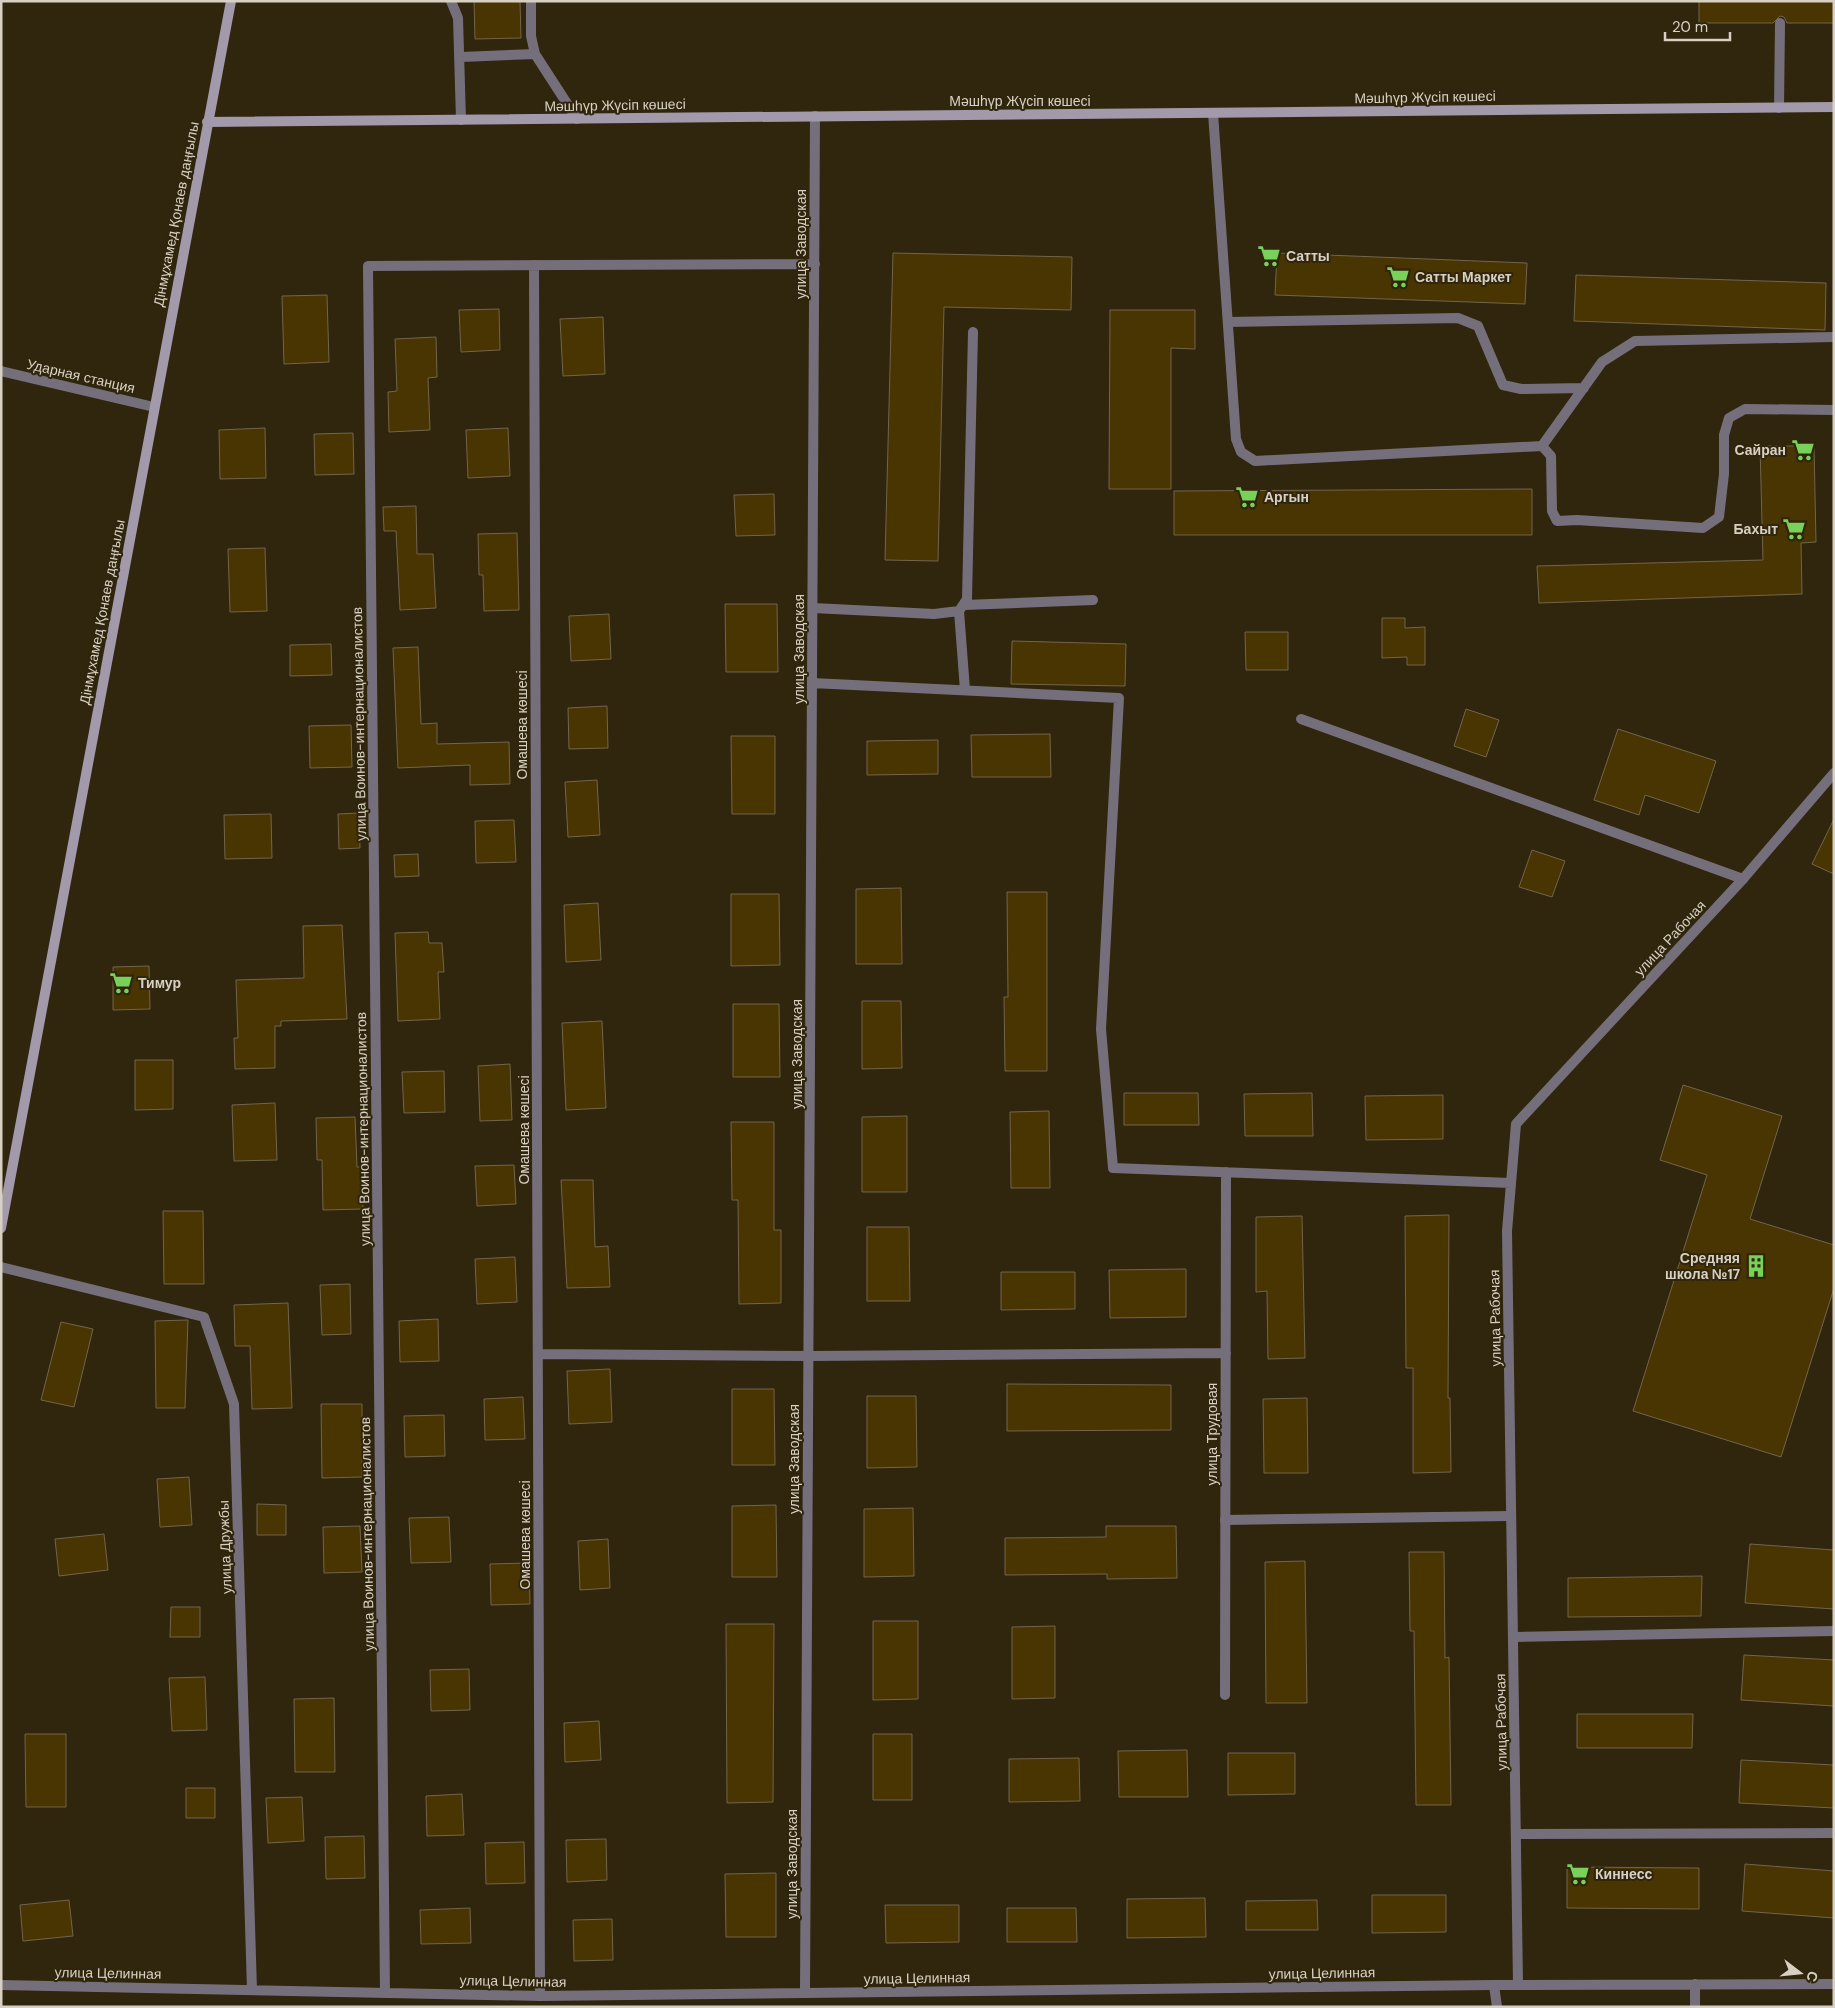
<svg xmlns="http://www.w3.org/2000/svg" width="1835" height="2008" viewBox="0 0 1835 2008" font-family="'DM Sans',sans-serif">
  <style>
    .building { fill: #493501; stroke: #72654c }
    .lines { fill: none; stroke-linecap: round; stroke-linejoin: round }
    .lane { stroke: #756f7b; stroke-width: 10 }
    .street { stroke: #756f7b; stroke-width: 10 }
    .secondary { stroke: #a299ab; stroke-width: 10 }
    .labels { text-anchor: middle; stroke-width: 4; stroke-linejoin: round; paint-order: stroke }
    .street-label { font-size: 14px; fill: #d8d1c3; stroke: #30250d }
    .poi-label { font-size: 14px; font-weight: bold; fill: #d8d1c3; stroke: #30250d; text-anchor: start }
  </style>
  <rect width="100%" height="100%" fill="#30250d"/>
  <path class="building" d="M474 1H520L521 38 475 39Z
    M1699 1H1834V23H1787L1784 17 1780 16 1773 23H1699Z
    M893 253 1072 257 1071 310 944 307 938 561 885 560Z
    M1277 253 1527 263 1525 304 1275 295Z
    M1576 275 1826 283 1825 330 1574 321Z
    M327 295 329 362 284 364 282 296Z
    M499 309 500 350 461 352 459 310Z
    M1110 310H1195V349L1171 348V489H1109Z
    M603 317 605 374 563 376 560 319Z
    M436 337 437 377 428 378 430 430 389 432 388 392 397 391 395 339Z
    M265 428 266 478 220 479 219 430Z
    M508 428 510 476 468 478 466 430Z
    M353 433 354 474 315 475 314 434Z
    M1760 446H1814L1816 542 1801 543 1802 594 1539 603 1537 566 1763 560Z
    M1532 489V535H1174V491Z
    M774 494 775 535 736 536 734 495Z
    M416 506 417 554H433L436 608 400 610 396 531H384L383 507Z
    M517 533 519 610 484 611 483 575H479L478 534Z
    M265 548 267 611 230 612 228 549Z
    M725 604H777L778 672H726Z
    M609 614 611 659 571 661 569 616Z
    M1382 618H1405V628L1425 627V665H1407V657L1382 658Z
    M1245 632H1288V670H1246Z
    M1012 641 1126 644 1125 686 1011 684Z
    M331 644 332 675 290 676V645Z
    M418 647 421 724 437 723V744L509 742 510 784 470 785V765L398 768 393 648Z
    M607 706 608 748 569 749 568 708Z
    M1466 709 1499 720 1486 757 1454 746Z
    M351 725 352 767 310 768 309 726Z
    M1618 729 1716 761 1699 813 1645 795 1639 815 1594 800Z
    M1050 734 1051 777H972L971 735Z
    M731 736H775V814H732Z
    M938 740V774L867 775V741Z
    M597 780 600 835 568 837 565 782Z
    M359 813 360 848 339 849 338 814Z
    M271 814 272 858 225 859 224 815Z
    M1834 819V874L1812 864Z
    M514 820 516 862 476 863 475 821Z
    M1532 850 1565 861 1552 897 1519 887Z
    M418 854 419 876 395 877 394 855Z
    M901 888 902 964H856V889Z
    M1007 892H1047V1071H1005L1004 997H1008Z
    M731 894H779L780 965 731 966Z
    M598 903 601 960 566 962 564 905Z
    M342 925 347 1019 281 1021V1026H275V1068L235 1069 234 1038H238L236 980 304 978 303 926Z
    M428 932 429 943H442L444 972H438L440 1019 398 1021 395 933Z
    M149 966 150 1009 113 1010V967Z
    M862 1001H901L902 1068 862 1069Z
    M733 1004H779L780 1077H733Z
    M602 1021 606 1108 566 1110 562 1023Z
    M135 1060H173V1109L135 1110Z
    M510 1064 512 1120 480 1121 478 1066Z
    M444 1071 445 1112 404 1113 402 1072Z
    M1683 1085 1782 1116 1750 1219 1834 1245V1288L1781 1457 1633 1411 1707 1175 1660 1160Z
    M1124 1093H1198L1199 1125H1124Z
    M1312 1093 1313 1136H1245L1244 1094Z
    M1443 1095V1139L1366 1140 1365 1096Z
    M275 1103 277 1160 234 1161 232 1105Z
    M1049 1111 1050 1188H1011L1010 1112Z
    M907 1116V1192H862V1117Z
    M355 1117 357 1167H362L363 1209 323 1210 322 1160H317L316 1118Z
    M731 1122H774V1230H781V1303L739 1304 738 1200H732Z
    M514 1165 516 1204 477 1206 475 1166Z
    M561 1180H593L595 1247 608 1246 610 1287 567 1288Z
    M163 1211H203L204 1284H164Z
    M1449 1215 1448 1398H1450L1451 1472 1413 1473V1368H1406L1405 1216Z
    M1302 1216 1305 1358 1268 1359 1267 1291 1256 1292V1217Z
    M867 1227H909L910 1301H867Z
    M515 1257 517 1302 477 1304 475 1259Z
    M1186 1269V1317L1110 1318 1109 1270Z
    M1001 1272H1075V1309L1001 1310Z
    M350 1284 351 1334 322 1335 320 1285Z
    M288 1303 292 1408 252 1409 250 1346H235L234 1305Z
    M438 1319 439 1361 400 1362 399 1321Z
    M188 1320 185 1408H156L155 1321Z
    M61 1322 93 1329 74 1407 41 1400Z
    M610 1369 612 1422 569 1424 567 1371Z
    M1007 1384 1171 1385V1430L1007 1431Z
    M732 1389H774L775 1465H732Z
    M867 1396H916L917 1467 867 1468Z
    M523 1397 525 1439 485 1440 484 1399Z
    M1307 1398 1308 1473H1264L1263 1399Z
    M321 1404H362V1477L322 1478Z
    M444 1415 445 1456 405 1457 404 1416Z
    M189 1477 192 1525 160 1527 157 1479Z
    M257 1504 286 1505V1535H257Z
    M776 1505 777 1577H732V1506Z
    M913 1508 914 1576 864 1577V1509Z
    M449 1517 451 1562 411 1563 409 1518Z
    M360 1526 362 1572 324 1573 323 1527Z
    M1106 1526H1176L1177 1578 1107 1579V1574L1005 1575V1538L1106 1537Z
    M104 1534 108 1570 59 1576 55 1539Z
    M608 1539 610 1588 580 1590 578 1541Z
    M1750 1544 1834 1550V1609L1745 1603Z
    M1409 1552H1444L1445 1658 1449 1657 1451 1805H1416L1414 1631H1410Z
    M1305 1561 1307 1703H1266L1265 1562Z
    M529 1563 530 1604 491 1605 490 1564Z
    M1702 1576 1701 1616 1568 1617V1578Z
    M171 1607H200V1637H170Z
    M873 1621H918V1699L873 1700Z
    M726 1624H774L773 1802 727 1803Z
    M1055 1626V1698L1012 1699V1627Z
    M1744 1655 1834 1660V1706L1741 1700Z
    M469 1669 470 1710 431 1711 430 1670Z
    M205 1677 207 1730 172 1731 169 1678Z
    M334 1698 335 1772H295L294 1699Z
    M1577 1714H1693L1692 1748H1577Z
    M599 1721 601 1760 565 1762 564 1723Z
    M25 1734H66V1807H26Z
    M873 1734H912V1800H873Z
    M1187 1750 1188 1797H1119L1118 1751Z
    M1228 1753H1295V1794L1228 1795Z
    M1079 1758 1080 1801 1009 1802V1759Z
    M1741 1760 1834 1765V1808L1739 1803Z
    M186 1788H215V1818H186Z
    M462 1794 464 1835 427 1836 426 1796Z
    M302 1797 304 1841 268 1843 266 1798Z
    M364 1836 365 1878 326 1879 325 1837Z
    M606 1839 607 1880 567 1882 566 1840Z
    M524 1842 525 1883 486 1884 485 1843Z
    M1745 1864 1834 1871V1918L1742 1911Z
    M1567 1867 1699 1868V1909L1567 1908Z
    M776 1873V1937H726L725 1874Z
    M1372 1895H1446V1932L1372 1933Z
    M1205 1898 1206 1937 1127 1938V1899Z
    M69 1900 73 1936 23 1941 20 1905Z
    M1317 1900 1318 1930H1246V1901Z
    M885 1905H959V1942L886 1943Z
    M470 1908 471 1943 421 1944 420 1910Z
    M1007 1908H1076L1077 1942H1007Z
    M612 1919 613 1960 574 1961 573 1920Z"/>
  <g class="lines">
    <path class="lane" d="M451 1 458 18 461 120
      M531 1V36L535 54 577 119
      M461 57 535 54
      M1779 108 1780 23
      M1213 113 1236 439 1241 452 1255 461 1542 446 1551 456 1552 511 1557 521 1577 520 1703 528 1719 517 1724 474V435L1729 418 1745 409 1834 410
      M1228 322 1458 318 1478 326 1503 385 1521 389 1584 388
      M1 371 154 407
      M1542 446 1602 362 1635 341 1834 337
      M964 605 1093 600
      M813 608 934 614 959 611 967 599 973 332
      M959 611 965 690
      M1301 719 1743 879
      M1225 1520 1511 1516
      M1513 1637 1834 1631
      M1516 1834 1834 1833
      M1494 1985 1497 2007"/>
    <path class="street" d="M534 265 540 1996
      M812 683 1119 698 1101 1029 1113 1168 1511 1183
      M1 1267 204 1317 234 1404 252 1990
      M539 1354 809 1356 1226 1353
      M1225 1695 1226 1172
      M1 1985 540 1996 1494 1985 1834 1984
      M1518 1985 1507 1231 1516 1124 1743 879 1834 773
      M385 1992 368 266 815 264
      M805 1993 815 116
      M1695 2007V1984"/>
    <path class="secondary" d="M207 122 1834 107
      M1 1228 231 1"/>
  </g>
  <defs>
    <symbol id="supermarket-bare" viewBox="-9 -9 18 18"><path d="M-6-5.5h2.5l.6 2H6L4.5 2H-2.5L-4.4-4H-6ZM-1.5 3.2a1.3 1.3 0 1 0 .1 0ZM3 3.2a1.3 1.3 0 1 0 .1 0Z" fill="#78d158" stroke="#30250d" stroke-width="2.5" paint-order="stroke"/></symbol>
    <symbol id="building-bare" viewBox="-9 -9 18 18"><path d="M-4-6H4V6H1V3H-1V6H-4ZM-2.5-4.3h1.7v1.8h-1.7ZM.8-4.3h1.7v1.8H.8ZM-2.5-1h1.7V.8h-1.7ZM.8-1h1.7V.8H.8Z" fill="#78d158" stroke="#30250d" stroke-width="2.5" paint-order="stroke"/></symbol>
  </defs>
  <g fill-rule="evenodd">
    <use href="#supermarket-bare" x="1253" y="240" width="32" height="32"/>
    <use href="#supermarket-bare" x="1382" y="261" width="32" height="32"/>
    <use href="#supermarket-bare" x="1787" y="434" width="32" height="32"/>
    <use href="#supermarket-bare" x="1231" y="481" width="32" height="32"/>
    <use href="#supermarket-bare" x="1778" y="513" width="32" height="32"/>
    <use href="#supermarket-bare" x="105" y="967" width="32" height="32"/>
    <use href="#building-bare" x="1740" y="1250" width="32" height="32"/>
    <use href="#supermarket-bare" x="1562" y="1858" width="32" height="32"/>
  </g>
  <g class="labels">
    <g class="street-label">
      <text transform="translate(1425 97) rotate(-1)" y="5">Мәшһүр Жүсіп көшесі</text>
      <text x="1020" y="106">Мәшһүр Жүсіп көшесі</text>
      <text transform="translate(615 105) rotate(-1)" y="5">Мәшһүр Жүсіп көшесі</text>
      <text transform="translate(176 214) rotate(-79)" y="5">Дінмұхамед Қонаев даңғылы</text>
      <text transform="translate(801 244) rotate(-90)" y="5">улица Заводская</text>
      <text transform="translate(81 376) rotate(13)" y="5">Ударная станция</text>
      <text transform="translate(102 612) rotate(-79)" y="5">Дінмұхамед Қонаев даңғылы</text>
      <text transform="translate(799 649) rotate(-90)" y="5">улица Заводская</text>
      <text transform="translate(359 724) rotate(-91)" y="5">улица Воинов-интернационалистов</text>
      <text transform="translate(522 725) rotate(-90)" y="5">Омашева көшесі</text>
      <text transform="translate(1670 938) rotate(-47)" y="5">улица Рабочая</text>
      <text transform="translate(797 1054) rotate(-90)" y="5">улица Заводская</text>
      <text transform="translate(363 1129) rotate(-91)" y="5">улица Воинов-интернационалистов</text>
      <text transform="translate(524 1130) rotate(-90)" y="5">Омашева көшесі</text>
      <text transform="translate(1495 1318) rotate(-91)" y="5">улица Рабочая</text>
      <text transform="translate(1212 1434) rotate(-90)" y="5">улица Трудовая</text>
      <text transform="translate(794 1459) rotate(-90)" y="5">улица Заводская</text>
      <text transform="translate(367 1534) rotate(-91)" y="5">улица Воинов-интернационалистов</text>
      <text transform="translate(525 1535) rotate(-90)" y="5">Омашева көшесі</text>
      <text transform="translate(225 1547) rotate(-92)" y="5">улица Дружбы</text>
      <text transform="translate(1501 1722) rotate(-91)" y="5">улица Рабочая</text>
      <text transform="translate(792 1864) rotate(-90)" y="5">улица Заводская</text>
      <text transform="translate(108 1973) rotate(1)" y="5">улица Целинная</text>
      <text transform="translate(1322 1973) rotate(-1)" y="5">улица Целинная</text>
      <text transform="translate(917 1978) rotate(-1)" y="5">улица Целинная</text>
      <text transform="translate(513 1981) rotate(1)" y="5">улица Целинная</text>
    </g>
    <g class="poi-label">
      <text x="1286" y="261">Сатты</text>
      <text x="1415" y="282">Сатты Маркет</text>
      <text x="1786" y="455" text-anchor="end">Сайран</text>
      <text x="1264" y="502">Аргын</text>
      <text x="1778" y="534" text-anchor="end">Бахыт</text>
      <text x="138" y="988">Тимур</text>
      <text x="1740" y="1263" text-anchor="end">Средняя<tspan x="1740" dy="16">школа №17</tspan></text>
      <text x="1595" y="1879">Киннесс</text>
    </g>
  </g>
  <rect width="1835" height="2008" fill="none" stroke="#d8d1c3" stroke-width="5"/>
  <g transform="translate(1800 1973) rotate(106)" stroke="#30250d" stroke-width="4" paint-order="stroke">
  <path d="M0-4L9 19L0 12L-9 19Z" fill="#d8d1c3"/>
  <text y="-8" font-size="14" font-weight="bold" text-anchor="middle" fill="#d8d1c3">С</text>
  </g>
  <path d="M1665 32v8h65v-8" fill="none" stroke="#d8d1c3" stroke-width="2.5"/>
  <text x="1672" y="32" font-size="15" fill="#d8d1c3" stroke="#30250d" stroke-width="4" paint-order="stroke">20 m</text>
</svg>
